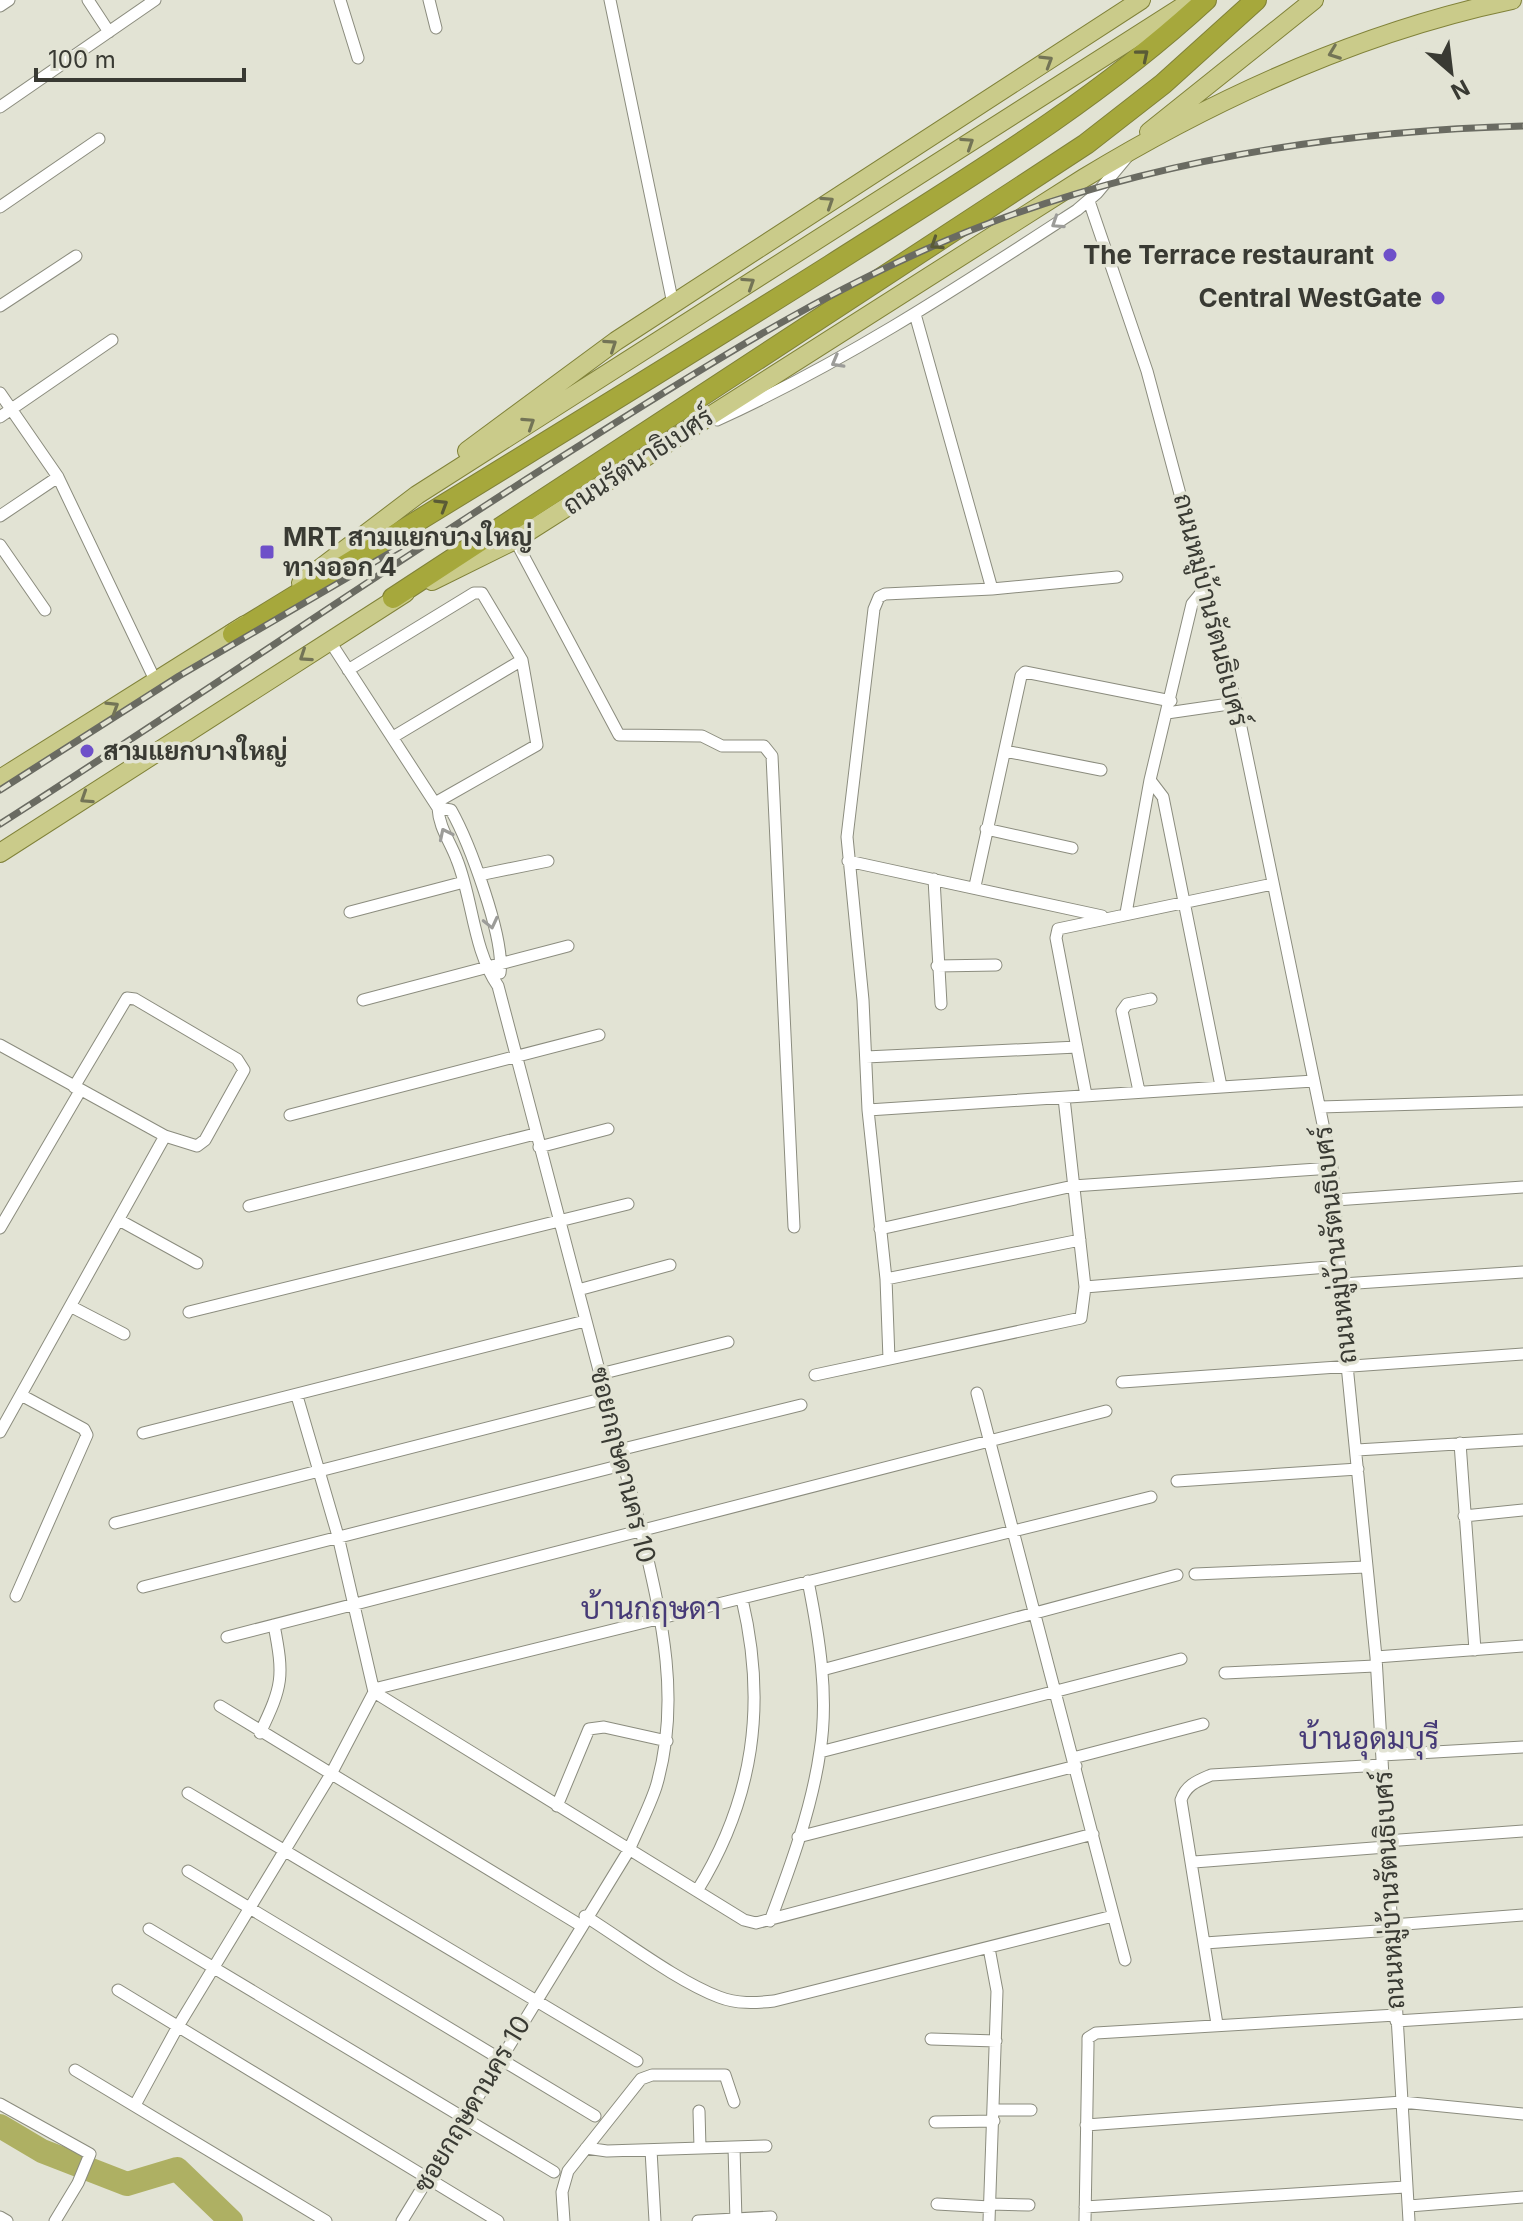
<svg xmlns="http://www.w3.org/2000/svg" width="1523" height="2221" viewBox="0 0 1523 2221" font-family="Inter,Sarabun,sans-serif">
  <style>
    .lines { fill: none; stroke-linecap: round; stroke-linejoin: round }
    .river { stroke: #aeb063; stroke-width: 24 }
    .street-casing { stroke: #8b8c7e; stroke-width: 13 }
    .primary-casing { stroke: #808239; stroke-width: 20 }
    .highway-casing { stroke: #808239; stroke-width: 22 }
    .street { stroke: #fff; stroke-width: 11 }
    .primary { stroke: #cacb8a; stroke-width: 18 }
    .highway { stroke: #a6a83c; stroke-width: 20 }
    .rail-casing { stroke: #6a6b62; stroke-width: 7 }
    .rail { stroke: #e2e3d4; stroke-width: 4; stroke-dasharray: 12; stroke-linecap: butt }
    .oneway { stroke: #737456 }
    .oneway2 { stroke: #5a5b36 }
    .oneway3 { stroke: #9c9c99 }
    .poi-dot { fill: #6e50c9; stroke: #e2e3d4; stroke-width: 3 }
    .labels { text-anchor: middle; stroke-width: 7; stroke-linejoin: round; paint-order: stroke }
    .poi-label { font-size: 26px; font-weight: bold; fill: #393a33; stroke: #e2e3d4; text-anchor: end }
    .street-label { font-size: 26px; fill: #393a33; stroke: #e2e3d4 }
    .quarter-label { font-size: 30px; fill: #463a77; stroke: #e2e3d4 }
  </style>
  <rect width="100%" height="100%" fill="#e2e3d4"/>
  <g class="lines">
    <path class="river" d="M0 2126 42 2151 127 2184 177 2169 231 2221"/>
    <defs>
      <path id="street" d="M88 0 109 32
        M340 0 358 58
        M429 0 436 28
        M610 0 673 304
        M0 6 9 0
        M0 107 155 0
        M1089 201 1147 371 1236 703 1332 1168 1347 1365 1376 1657 1409 2221
        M0 207 99 139
        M0 306 76 256
        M915 314 992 589 1117 577
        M0 393 58 477 155 680
        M0 417 112 340
        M717 420C845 362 960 286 1077 210L1097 193 1127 157
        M0 516 58 477
        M515 540 619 735 702 736 722 746H764L772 756 794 1227
        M0 545 45 610
        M329 640 438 808C439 828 450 841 457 860 473 900 473 950 498 986L641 1530C661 1615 682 1700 656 1787 649 1808 638 1829 629 1850L402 2221
        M348 670 474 593H482L522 660 537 745 435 803
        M1167 713 1236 703
        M393 737 522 660
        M1005 751 1101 770
        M1150 780 1163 797 1221 1086
        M438 808 451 810C469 842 505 938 500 973
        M986 829 1072 848
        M848 861 1102 916
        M479 875 548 861
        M934 879 941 1004
        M975 886 1021 676 1025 672 1171 701
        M350 912 464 882
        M1126 913 1150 780 1192 604 1206 587
        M937 966 996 965
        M363 1000 568 946
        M0 1045 165 1136 197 1146 205 1140 244 1070 237 1059 135 999 127 998 74 1087
        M866 1057 1077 1047
        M1139 1091 1122 1011 1127 1004 1151 999
        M1086 1095 1056 938 1058 929 1273 884
        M1320 1107 1523 1101
        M868 1110 1314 1081
        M290 1115 599 1035
        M539 1147 608 1129
        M1335 1200 1523 1187
        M249 1206 535 1134
        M119 1220 197 1263
        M0 1228 80 1091
        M880 1229 1073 1186 1332 1168
        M886 1279 1080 1240
        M1342 1284 1523 1272
        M1085 1287 1340 1266
        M578 1290 670 1265
        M72 1307 124 1334
        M189 1312 628 1204
        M889 1359 886 1279 868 1110 863 1000 847 837 874 609 879 597 885 594 992 589
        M600 1374 728 1342
        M815 1375 1081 1318 1085 1287 1064 1098
        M1122 1382 1523 1354
        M977 1393 1125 1960
        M0 1432 165 1136
        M143 1433 585 1321
        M1460 1443 1475 1650
        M619 1450 801 1405
        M1357 1450 1523 1440
        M1177 1481 1358 1469
        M1464 1516 1523 1510
        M115 1523 605 1398
        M1195 1574 1366 1567
        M143 1587 622 1465
        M16 1596 87 1435 84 1429 21 1395
        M227 1637 1106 1411
        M1376 1657 1523 1646
        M822 1670 1177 1575
        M1225 1673 1375 1666
        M374 1689 1151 1497
        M374 1692 744 1920 756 1923 1093 1834
        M220 1706 580 1925
        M260 1733C283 1685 284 1677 274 1625
        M820 1752 1181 1659
        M1382 1755 1523 1747
        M1073 1758 1203 1724
        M188 1793 637 2061
        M557 1806 589 1729 604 1727 667 1741
        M798 1837 1076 1766
        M1386 1841 1523 1831
        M1194 1862 1386 1847
        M188 1871 595 2116
        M697 1891C754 1799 767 1704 742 1599
        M585 1916C625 1941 677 1981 719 1997 737 2004 755 2003 774 2001L1113 1916
        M770 1921C790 1868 812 1808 820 1751 829 1696 819 1636 808 1581
        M1392 1925 1523 1915
        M149 1929 554 2172
        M1205 1943 1392 1930
        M118 1990 498 2221
        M1396 2021 1523 2013
        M1217 2024 1181 1800C1186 1785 1197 1781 1211 1775L1382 1765
        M931 2039 996 2041
        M75 2070 326 2221
        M0 2104 90 2154 78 2183 55 2221
        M135 2105 177 2028 331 1774 374 1692 338 1536 297 1396
        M994 2110H1031
        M699 2111 700 2148
        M935 2122 994 2121
        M1086 2125 1402 2102 1523 2114
        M734 2147 736 2221
        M586 2148 607 2151 766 2146
        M651 2150 655 2221
        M937 2204 990 2207
        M990 2204 1029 2205
        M1409 2206 1523 2197
        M1085 2207 1405 2187
        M0 2217 7 2221
        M564 2221 562 2192 568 2171 641 2079 652 2075H725L734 2102
        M698 2221 771 2217
        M989 2221 997 1991 989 1948
        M1085 2221 1088 2045V2038L1096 2033 1396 2015"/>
      <path id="primary" d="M1149 132 1314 0
        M467 451 616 341 1141 0
        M432 581 515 540 1084 178C1216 98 1360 32 1512 0
        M301 583 417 495 1193 0
        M0 779 245 625
        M0 853 405 593"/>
      <path id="highway" d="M393 598 1086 144 1163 84 1256 0
        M233 634C432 512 633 390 831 265 961 182 1092 105 1206 0"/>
    </defs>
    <use href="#street" class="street-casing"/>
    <use href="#primary" class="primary-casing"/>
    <use href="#highway" class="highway-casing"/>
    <use href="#street" class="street"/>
    <use href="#primary" class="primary"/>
    <use href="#highway" class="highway"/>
    <defs>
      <path id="rail" d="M0 790 179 676 400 547
        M0 824C193 701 380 571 574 449 707 365 838 281 987 224 1158 159 1340 131 1523 126"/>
    </defs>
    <use href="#rail" class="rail-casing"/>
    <use href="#rail" class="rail"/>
  </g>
  <defs><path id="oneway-chevron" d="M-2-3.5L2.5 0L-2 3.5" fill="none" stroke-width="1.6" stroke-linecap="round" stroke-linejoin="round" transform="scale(2)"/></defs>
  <g class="oneway">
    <use href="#oneway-chevron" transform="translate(1334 53) rotate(159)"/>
    <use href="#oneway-chevron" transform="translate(1047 61) rotate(-32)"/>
    <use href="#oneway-chevron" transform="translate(968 143) rotate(-33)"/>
    <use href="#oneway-chevron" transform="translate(828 202) rotate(-33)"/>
    <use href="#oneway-chevron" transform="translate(749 283) rotate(-33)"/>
    <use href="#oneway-chevron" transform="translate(611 345) rotate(-34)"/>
    <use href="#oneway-chevron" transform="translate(529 423) rotate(-33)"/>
    <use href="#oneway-chevron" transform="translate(305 656) rotate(146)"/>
    <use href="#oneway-chevron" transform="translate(113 707) rotate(-32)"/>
    <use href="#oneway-chevron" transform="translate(86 798) rotate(147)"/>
  </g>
  <g class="oneway2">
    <use href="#oneway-chevron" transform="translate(1143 55) rotate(-40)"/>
    <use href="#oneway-chevron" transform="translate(936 244) rotate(147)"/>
    <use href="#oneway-chevron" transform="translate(442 505) rotate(-32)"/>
  </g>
  <g class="oneway3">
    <use href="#oneway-chevron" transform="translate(1057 223) rotate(147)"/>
    <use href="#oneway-chevron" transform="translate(837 362) rotate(151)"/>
    <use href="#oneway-chevron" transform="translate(445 834) rotate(-116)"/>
    <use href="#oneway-chevron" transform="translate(491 923) rotate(77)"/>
  </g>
  <g class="poi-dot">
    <circle cx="1390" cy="255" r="8"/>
    <circle cx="1438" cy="298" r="8"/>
    <rect x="259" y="544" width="16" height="16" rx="4"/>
    <circle cx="87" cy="751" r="8"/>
  </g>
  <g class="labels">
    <g class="poi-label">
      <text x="1374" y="264">The Terrace restaurant</text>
      <text x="1422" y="307">Central WestGate</text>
      <text x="283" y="546" text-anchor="start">MRT สามแยกบางใหญ่<tspan x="283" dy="30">ทางออก 4</tspan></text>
      <text x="103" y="760" text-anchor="start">สามแยกบางใหญ่</text>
    </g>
    <g class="street-label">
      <text transform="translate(638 461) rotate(-33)" y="9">ถนนรัตนาธิเบศร์</text>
      <text transform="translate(1211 610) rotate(76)" y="9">ถนนหมู่บ้านรัตนธิเบศร์</text>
      <text transform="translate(1335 1245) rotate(-96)" y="9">ถนนหมู่บ้านรัตนธิเบศร์</text>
      <text transform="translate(623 1465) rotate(76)" y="9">ซอยกฤษดานคร 10</text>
      <text transform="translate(1389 1890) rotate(-93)" y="9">ถนนหมู่บ้านรัตนธิเบศร์</text>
      <text transform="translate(472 2104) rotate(-59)" y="9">ซอยกฤษดานคร 10</text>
    </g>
    <g class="quarter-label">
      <text x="651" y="1619">บ้านกฤษดา</text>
      <text x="1369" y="1749">บ้านอุดมบุรี</text>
    </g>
  </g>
  <g transform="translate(1451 72) rotate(152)" stroke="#e2e3d4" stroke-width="6" paint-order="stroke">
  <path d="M0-6L14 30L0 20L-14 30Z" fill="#393a33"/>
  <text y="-12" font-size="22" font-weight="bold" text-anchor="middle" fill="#393a33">N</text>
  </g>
  <path d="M36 68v12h208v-12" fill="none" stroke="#393a33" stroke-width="4"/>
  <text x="48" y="68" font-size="24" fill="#393a33" stroke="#e2e3d4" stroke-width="6" paint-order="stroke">100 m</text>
</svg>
